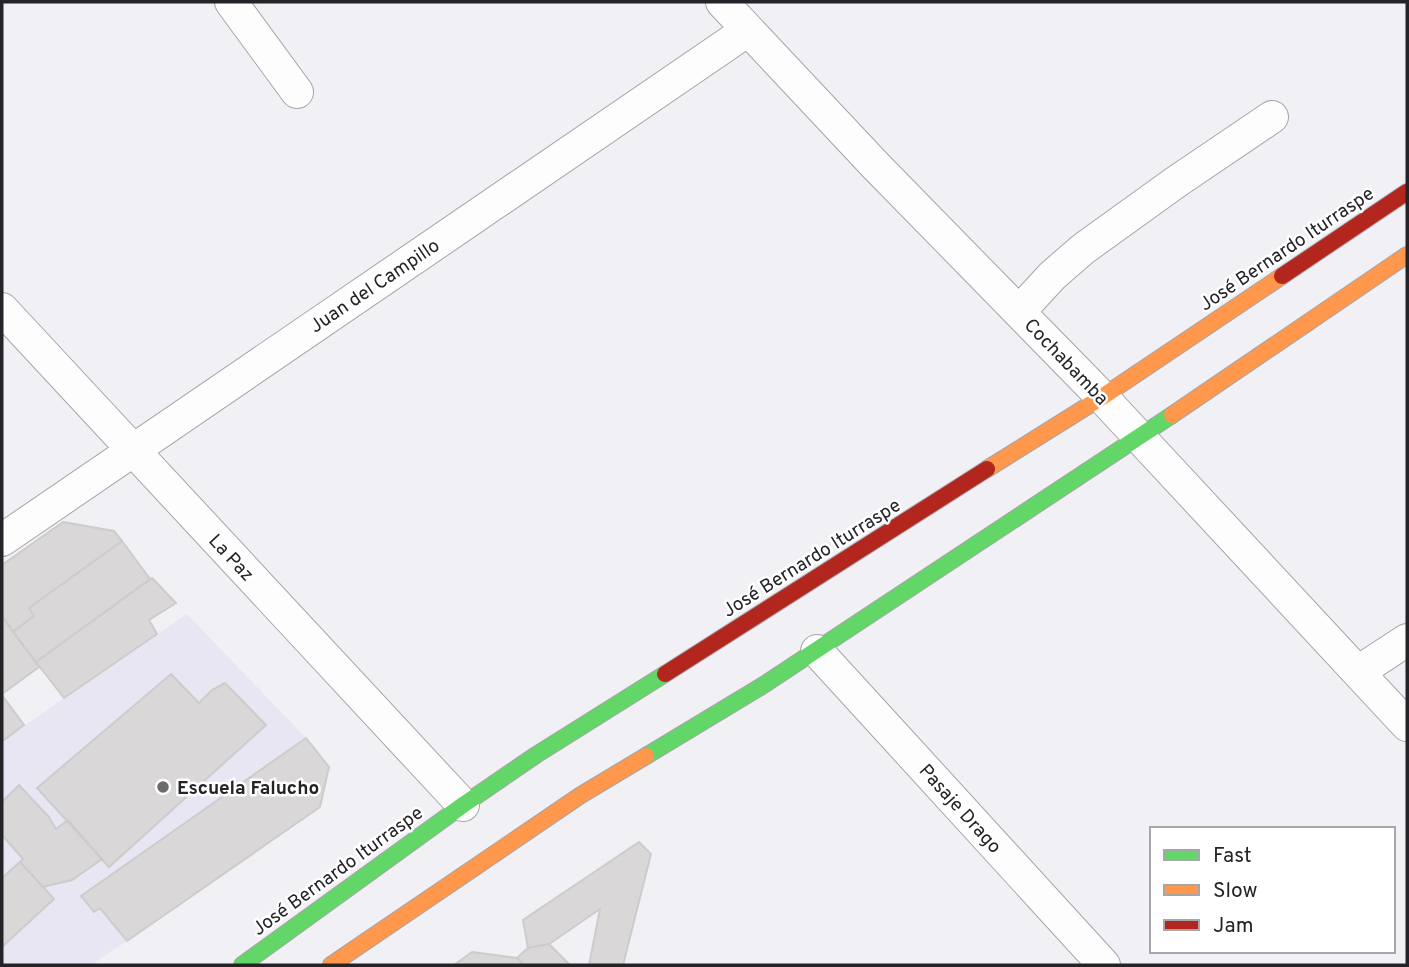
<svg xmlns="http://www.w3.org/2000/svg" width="1409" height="967" viewBox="0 0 1409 967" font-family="Overpass,sans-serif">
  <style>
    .built { fill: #e8e6f3 }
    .building { fill: #d9d7d8; stroke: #cdcbcc; stroke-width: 2 }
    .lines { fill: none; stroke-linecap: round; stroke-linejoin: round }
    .street-casing { stroke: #a5a5a9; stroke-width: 34 }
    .fast-casing { stroke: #a5a5a9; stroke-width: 18 }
    .slow-casing { stroke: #a5a5a9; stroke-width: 18 }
    .jam-casing { stroke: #a5a5a9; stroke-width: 18 }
    .street { stroke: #fdfdfe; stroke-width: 32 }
    .fast { stroke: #63d668; stroke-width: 16 }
    .slow { stroke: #ff974d; stroke-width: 16 }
    .jam { stroke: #b3261e; stroke-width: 16 }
    .poi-dot { fill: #6b6b70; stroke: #fff; stroke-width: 2.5 }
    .labels { text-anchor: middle; stroke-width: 5; stroke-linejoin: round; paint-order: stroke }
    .street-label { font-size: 19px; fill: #242428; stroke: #fff }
    .poi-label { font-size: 19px; font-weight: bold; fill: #242428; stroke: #fff; text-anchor: start }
  </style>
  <rect width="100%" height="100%" fill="#f0f0f5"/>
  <path class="built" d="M187 614 306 738 127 941 91 965H2V741Z"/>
  <path class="building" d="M63 522 114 531 122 541 29 608 34 616 13 632 2 616V565Z
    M122 541 150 579 36 662 13 632 34 616 29 608Z
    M152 578 176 603 149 620 157 634 64 698 36 662Z
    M2 616 39 667 2 694Z
    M171 674 199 703 212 690 225 683 266 725 109 867 37 788Z
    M2 695 24 725 4 740 2 737Z
    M306 738 329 767 320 807 127 941 100 908 94 912 81 896Z
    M19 785 49 817 56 829 68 820 102 859 72 880 43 887 20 862 23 859 2 835V802Z
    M639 842 651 854 623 965H589L600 909 549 944 528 948 523 920Z
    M20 862 54 899 2 947V878Z
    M549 944 570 965H524L517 958 528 948Z
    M472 952 517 958 524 965H454Z"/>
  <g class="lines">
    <defs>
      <path id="street" d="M231 2 297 92
        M722 2 875 165 1102 397 1407 725
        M2 309 463 805
        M1019 312 1052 276 1083 249 1176 182 1272 117
        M2 540 748 30
        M817 651 1104 965
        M1358 672 1407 640"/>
      <path id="fast" d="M646 756 762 686 1172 415
        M242 965 463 805 536 755 665 674"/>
      <path id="slow" d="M1172 415 1407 255
        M987 469 1102 397 1282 276
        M331 965 581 795 646 756"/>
      <path id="jam" d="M1282 276 1407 192
        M665 674 987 469"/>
    </defs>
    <use href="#street" class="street-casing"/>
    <use href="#fast" class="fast-casing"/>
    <use href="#slow" class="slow-casing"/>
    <use href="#jam" class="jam-casing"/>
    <use href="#street" class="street"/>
    <use href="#fast" class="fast"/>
    <use href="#slow" class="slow"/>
    <use href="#jam" class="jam"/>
  </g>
  <circle class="poi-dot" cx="163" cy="787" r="7"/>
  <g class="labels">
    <g class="street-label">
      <text transform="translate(1286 248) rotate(-34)" y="7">José Bernardo Iturraspe</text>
      <text transform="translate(374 285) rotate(-34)" y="7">Juan del Campillo</text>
      <text transform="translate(1067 361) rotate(46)" y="7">Cochabamba</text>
      <text transform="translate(232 557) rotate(47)" y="7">La Paz</text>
      <text transform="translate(811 557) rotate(-32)" y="7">José Bernardo Iturraspe</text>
      <text transform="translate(961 808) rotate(48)" y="7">Pasaje Drago</text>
      <text transform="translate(337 870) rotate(-36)" y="7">José Bernardo Iturraspe</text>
    </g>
    <g class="poi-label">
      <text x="177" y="794">Escuela Falucho</text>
    </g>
  </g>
  <rect width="1409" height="967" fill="none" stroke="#242428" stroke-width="7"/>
  <rect x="1150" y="827" width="245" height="126" fill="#ffffff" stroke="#a7a7a9" stroke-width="2"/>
  <rect x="1164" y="850" width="35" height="10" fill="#63d668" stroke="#a7a7a9" stroke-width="2"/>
  <text x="1213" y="862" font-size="21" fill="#242428">Fast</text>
  <rect x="1164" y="885" width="35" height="10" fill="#ff974d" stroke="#a7a7a9" stroke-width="2"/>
  <text x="1213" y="897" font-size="21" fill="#242428">Slow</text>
  <rect x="1164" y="920" width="35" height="10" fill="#b3261e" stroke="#a7a7a9" stroke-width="2"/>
  <text x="1213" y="932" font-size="21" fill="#242428">Jam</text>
</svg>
